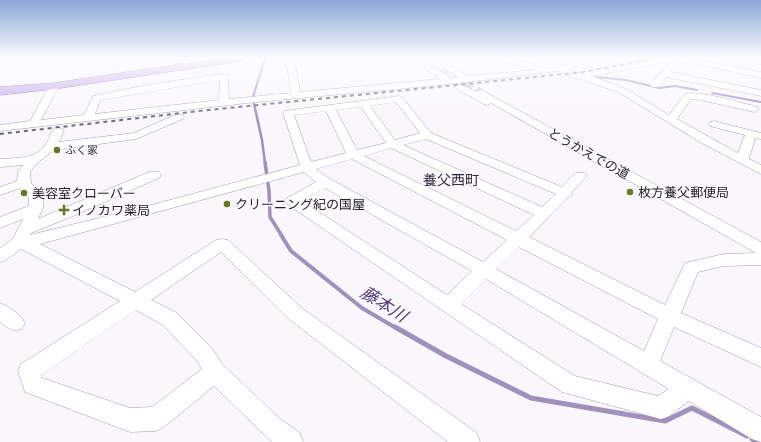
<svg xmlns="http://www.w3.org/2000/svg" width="761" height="442" viewBox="0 0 761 442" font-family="Inter,'Noto Sans JP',sans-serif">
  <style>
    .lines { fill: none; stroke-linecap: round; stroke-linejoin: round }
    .stream-far4 { stroke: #a090bc; stroke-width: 2 }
    .stream-far3 { stroke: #a090bc; stroke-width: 2.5 }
    .stream-far2 { stroke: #a090bc; stroke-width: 3.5 }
    .stream-far1 { stroke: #a090bc; stroke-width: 4 }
    .stream { stroke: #a090bc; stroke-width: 5 }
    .minor-tunnel { stroke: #cfcdd3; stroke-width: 9; stroke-dasharray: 9 4.5; stroke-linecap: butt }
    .minor-casing { stroke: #a39bb3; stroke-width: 1 }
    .major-casing { stroke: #7555a0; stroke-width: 1 }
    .minor { fill: #fff; fill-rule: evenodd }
    .major { fill: #c5a9eb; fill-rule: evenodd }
    .rail { stroke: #6e6c73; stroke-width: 2; stroke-dasharray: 4 4; stroke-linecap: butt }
    .poi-dot { fill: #677724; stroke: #f9f7fc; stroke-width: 1.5 }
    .labels { text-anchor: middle; stroke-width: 3; stroke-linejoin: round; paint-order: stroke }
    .far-poi-label { font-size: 11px; fill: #27242d; stroke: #f9f7fc; text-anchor: start }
    .street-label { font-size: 13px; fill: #27242d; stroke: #f9f7fc }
    .poi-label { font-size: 13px; fill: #27242d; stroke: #f9f7fc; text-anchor: start }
    .neighbourhood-label { font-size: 14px; fill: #312a3d; stroke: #f9f7fc }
    .near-water-label { font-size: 17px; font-style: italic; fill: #523a73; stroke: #f9f7fc }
  </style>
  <rect width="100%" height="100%" fill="#f9f7fc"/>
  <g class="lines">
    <path class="stream-far4" d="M596 77 626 80 659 88 675 86 697 90
      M712 93 761 102
      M254 105 253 97 265 58"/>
    <path class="stream-far3" d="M254 104 262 140 265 163"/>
    <path class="stream-far2" d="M265 162 269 191 270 217 282 236"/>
    <path class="stream-far1" d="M281 235 291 251 362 308 396 328"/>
    <path class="stream" d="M395 327 446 356 531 398 665 421 692 408 747 436
      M752 439 759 442"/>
    <path class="minor-tunnel" d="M441 70 480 93"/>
    <defs>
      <path id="minor" d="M176 58C185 58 189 58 193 66L189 68H186L184 63Z
        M286 58H294L300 92 440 79 410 58H419L451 78 458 77 430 58H439L468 76 536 70 499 60 498 58H511L547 69 568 64 576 58H585L574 68 568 69 577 73 665 58 699 60 761 72V78L708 66 672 61 591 76 626 89 669 115 685 94C700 90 741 103 758 107L759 109 754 112 701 100 691 99 677 119 738 153 745 135 710 126 709 124 710 122 714 121 761 133V139L755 138 749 159 761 165V174L700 142 620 93 581 79 572 78 559 71 450 84 247 103 0 131V125L30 121 49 86 54 83 59 86 41 120 84 115 93 96 142 86 219 74 227 75 228 77 229 99 291 93ZM220 80 219 100 95 114 100 100Z
        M668 64H674L675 66 670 72 761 90V96L666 77 658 87H652L650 85 652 83Z
        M460 84 476 92 480 90 483 91 761 242V265L724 266 698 272 681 313 761 348V367L674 327 660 361 761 417V442L752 439 689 401 669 416 661 419 562 392 287 204 285 201 287 198 316 182 304 172 40 244 135 292 216 240 222 239 228 240 303 309 477 433 480 442H448L289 319 221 252 151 300 177 313 211 347 223 365 279 418 300 433 303 442H272L214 386 164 427 156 431 130 432 25 392 18 371 21 364 120 301 21 249 6 260 0 262V248L13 239 23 219 0 228V217L29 206V198L21 188 0 195V187L17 181 18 172 23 165 0 167V159C16 158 37 159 46 144 50 138 50 129 58 127L64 130 59 142 134 133 175 115H183L184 117 183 119 136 139 54 150 37 163 30 172 31 183 43 198V208L38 219 149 172H159L161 175 159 178 73 216 31 233 30 235 144 207 300 165 283 113 284 111 399 96 402 97 431 133 562 187 575 173H585L587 176 572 192 571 196 568 197 529 237 665 305 685 263 724 254 756 253 491 103 487 105 484 104 457 89 455 87 457 85ZM396 102 420 133 395 140 370 106ZM361 107 386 143 357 150 336 110ZM326 111 346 153 311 162 294 115ZM426 139 556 194 542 207 403 145ZM391 148 534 215 516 231 364 156ZM352 159 507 240 483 262 330 179 316 169ZM325 188 472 271 447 295 302 201ZM519 247 658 319 644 351 496 269ZM486 279 669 389 658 396 575 376 461 304ZM136 310 163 325 197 361 202 369 152 407 130 408 42 378 41 375Z
        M0 303C10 307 20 314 25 323L22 329C12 332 8 328 0 322Z"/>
      <path id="major" d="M221 58H246L241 61 54 89 0 95V87L54 83Z"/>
    </defs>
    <use href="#minor" class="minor-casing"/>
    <use href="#major" class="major-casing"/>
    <use href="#minor" class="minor"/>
    <use href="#major" class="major"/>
    <path class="rail" d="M0 134 199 111 584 72 656 58"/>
  </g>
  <linearGradient id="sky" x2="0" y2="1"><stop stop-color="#8ba6d6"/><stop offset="0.48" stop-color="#fcfbfe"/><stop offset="1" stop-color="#fcfbfe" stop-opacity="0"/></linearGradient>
  <rect width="761" height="120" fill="url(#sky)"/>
  <g class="poi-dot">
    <circle cx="57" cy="150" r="4"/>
    <circle cx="630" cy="192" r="4"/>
    <circle cx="24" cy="193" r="4"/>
    <circle cx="227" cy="204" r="4"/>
    <path d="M62 204h4v4h4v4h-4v4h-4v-4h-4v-4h4z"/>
  </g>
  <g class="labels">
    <g class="far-poi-label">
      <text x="65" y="154">ふく家</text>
    </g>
    <g class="street-label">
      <text transform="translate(589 153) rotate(29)" y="5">とうかえでの道</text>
    </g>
    <g class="poi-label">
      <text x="638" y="197">枚方養父郵便局</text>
      <text x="32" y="198">美容室クローバー</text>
      <text x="235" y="209">クリーニング紀の国屋</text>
      <text x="72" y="215">イノカワ薬局</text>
    </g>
    <g class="neighbourhood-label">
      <text x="451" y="185">養父西町</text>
    </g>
    <g class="near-water-label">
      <text transform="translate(384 304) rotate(32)" y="6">藤本川</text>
    </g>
  </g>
</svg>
